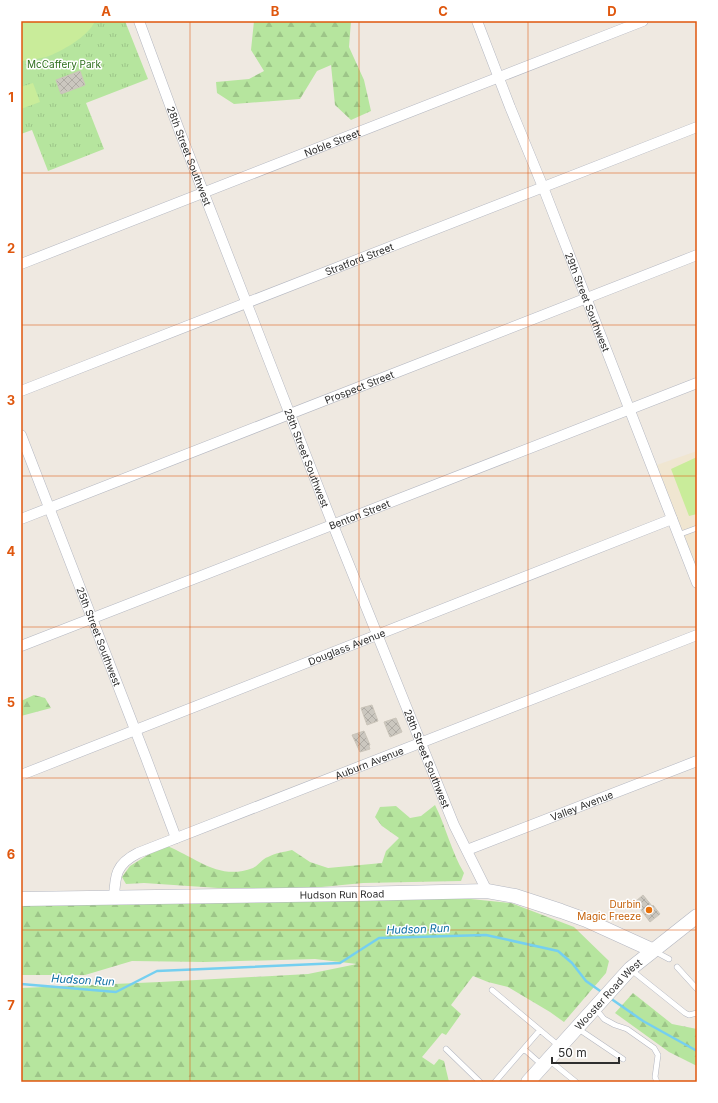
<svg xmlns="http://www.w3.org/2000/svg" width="718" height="1103" viewBox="0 0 718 1103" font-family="Inter,sans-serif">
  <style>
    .education { fill: #f0e6d1 }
    .grass { fill: url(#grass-tufts) }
    .forest { fill: url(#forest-firs) }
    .pitch { fill: #c9ec9a }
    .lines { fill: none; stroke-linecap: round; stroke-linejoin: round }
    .stream { stroke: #75cff0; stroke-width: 2.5 }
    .building { fill: url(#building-cross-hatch); stroke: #cbc5ba }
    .service-casing { stroke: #b4b7c1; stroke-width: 6 }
    .minor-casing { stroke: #b4b7c1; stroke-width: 11 }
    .secondary-casing { stroke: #b4b7c1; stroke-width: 15 }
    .service { stroke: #fff; stroke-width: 5 }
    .minor { stroke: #fff; stroke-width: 10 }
    .secondary { stroke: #fff; stroke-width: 14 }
    .grid { fill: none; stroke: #df570e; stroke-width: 1; stroke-opacity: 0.55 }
    .food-dot { fill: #e8710a; stroke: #fff; stroke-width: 1.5 }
    .labels { text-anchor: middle; stroke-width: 3; stroke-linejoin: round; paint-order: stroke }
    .park-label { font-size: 10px; fill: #2c6e1b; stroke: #fff }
    .street-label { font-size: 10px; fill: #2e2e2e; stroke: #fff }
    .food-label { font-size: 10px; fill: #c56008; stroke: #fff; text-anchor: end }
    .water-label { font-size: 11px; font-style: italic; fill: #0d6fa3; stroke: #fff }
    .neatline { fill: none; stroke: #df570e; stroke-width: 1.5 }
    .grid-label { font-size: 13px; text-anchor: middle; font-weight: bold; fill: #df570e }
  </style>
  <defs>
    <pattern id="grass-tufts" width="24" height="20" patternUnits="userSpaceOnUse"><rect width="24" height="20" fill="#b6e59e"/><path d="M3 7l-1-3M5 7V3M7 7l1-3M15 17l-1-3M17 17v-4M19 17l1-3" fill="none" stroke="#9dc588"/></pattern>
    <pattern id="forest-firs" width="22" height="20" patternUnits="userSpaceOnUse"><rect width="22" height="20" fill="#b6e59e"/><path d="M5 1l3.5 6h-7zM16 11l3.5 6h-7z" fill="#9dc588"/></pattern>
    <pattern id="building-cross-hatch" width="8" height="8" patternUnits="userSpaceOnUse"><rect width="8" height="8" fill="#cbc7bf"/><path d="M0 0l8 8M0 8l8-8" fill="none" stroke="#afaba4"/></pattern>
  </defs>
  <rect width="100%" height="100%" fill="#efe9e1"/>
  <path class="education" d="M697 451V583L651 467Z"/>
  <path class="grass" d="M21 21H125L148 79 86 103 104 149 48 171 32 130 21 134Z"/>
  <path class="forest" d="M254 21H351L349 47 364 80 371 111 351 120 335 105 331 65 317 71 300 99 234 104 217 93 216 82 249 79 264 71 251 50Z
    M34 695 45 698 51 708 21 716V701Z
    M435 805C446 827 451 851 464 873L461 881 363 883 311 888H218L144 883 126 884 122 877 130 866 151 853 167 846C197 858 219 881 253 868 259 865 262 859 268 857 275 853 284 852 292 850L310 862 328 868 382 863 386 851 399 838 382 826 375 817 380 807 396 806 410 818 421 816Z
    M461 898 511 903 574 927 609 961 606 973 564 1022 550 1012 508 987 488 982 473 976 451 1005 461 1014 446 1035 442 1033 422 1057 434 1065 439 1059 444 1061 449 1082H21V988L160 982 308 974 357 964 315 959 205 962 132 961 85 975H21V905Z
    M633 993 672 1024 697 1029V1066L669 1052 615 1013Z"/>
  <path class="pitch" d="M21 21H95C89 36 61 52 46 57 38 59 29 60 21 61Z
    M33 83 40 102 21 109V87Z
    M697 457V514L689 516 671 469Z"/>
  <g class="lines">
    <path class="stream" d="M21 984 116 992 157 971 340 963 379 938 486 935 558 951 572 963 586 981 603 993
      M610 998 643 1021 697 1051"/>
  </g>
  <path class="building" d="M80 71 85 85 61 94 56 80Z
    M372 705 378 721 367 725 361 708Z
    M396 718 402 732 390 737 384 722Z
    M364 731 370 745 369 746 370 749 360 752 352 735Z
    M643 895 652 906 653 905 660 914 650 922 635 902Z"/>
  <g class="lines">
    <defs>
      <path id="service" d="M678 535 697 528
        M654 951 669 959
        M677 967 697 989
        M630 969 685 1013 689 1015 697 1013
        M492 990 559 1046
        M596 1009 604 1019 615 1025 627 1029 654 1048 658 1055 655 1077 657 1082
        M577 1028 623 1059
        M446 1049 480 1082
        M524 1049 542 1065
        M549 1060 576 1082
        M495 1082 540 1030"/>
      <g id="minor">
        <path id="s1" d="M139 21 178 127 333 525 454 825 487 891"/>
        <path id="s2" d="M477 21 510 107 543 187 697 583"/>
        <path id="s3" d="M21 264 643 21"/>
        <path id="s4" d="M21 391 697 127"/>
        <path id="s5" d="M21 435 146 758 176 838"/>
        <path id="s6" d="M21 519 697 255"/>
        <path id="s7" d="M21 646 697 383"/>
        <path id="s8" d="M21 775 672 519"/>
        <path id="s9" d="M467 850 697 761"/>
        <path id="s10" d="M114 898C115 875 116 864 138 853L697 635"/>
      </g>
      <g id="secondary">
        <path id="s11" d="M21 899 353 894 487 891 515 896 561 911 586 920 652 950"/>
        <path id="s12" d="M528 1082 630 969 697 916"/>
      </g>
    </defs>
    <use href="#service" class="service-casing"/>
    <use href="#minor" class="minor-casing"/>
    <use href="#secondary" class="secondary-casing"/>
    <use href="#service" class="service"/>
    <use href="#minor" class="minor"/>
    <use href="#secondary" class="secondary"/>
  </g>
  <path class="grid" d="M190 21V1082M359 21V1082M528 21V1082M21 173H697M21 325H697M21 476H697M21 627H697M21 778H697M21 930H697"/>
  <circle class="food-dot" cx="649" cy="910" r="4"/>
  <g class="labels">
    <g class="park-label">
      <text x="64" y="68">McCaffery Park</text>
    </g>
    <g class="street-label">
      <text dy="4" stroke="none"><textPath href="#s3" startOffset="334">Noble Street</textPath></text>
      <text dy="4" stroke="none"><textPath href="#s1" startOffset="144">28th Street Southwest</textPath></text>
      <text dy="4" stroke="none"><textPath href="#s4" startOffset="363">Stratford Street</textPath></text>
      <text dy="4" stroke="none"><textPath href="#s2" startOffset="302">29th Street Southwest</textPath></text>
      <text dy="4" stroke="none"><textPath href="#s6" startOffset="363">Prospect Street</textPath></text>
      <text dy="4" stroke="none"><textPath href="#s1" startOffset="468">28th Street Southwest</textPath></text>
      <text dy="4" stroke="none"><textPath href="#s7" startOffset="363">Benton Street</textPath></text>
      <text dy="4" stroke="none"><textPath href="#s5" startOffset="216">25th Street Southwest</textPath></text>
      <text dy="4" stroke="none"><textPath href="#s8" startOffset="350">Douglass Avenue</textPath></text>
      <text dy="4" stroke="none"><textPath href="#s1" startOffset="792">28th Street Southwest</textPath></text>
      <text dy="4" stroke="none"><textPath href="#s10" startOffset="303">Auburn Avenue</textPath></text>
      <text dy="4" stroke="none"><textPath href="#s9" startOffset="123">Valley Avenue</textPath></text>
      <text dy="4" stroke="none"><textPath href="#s11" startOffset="321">Hudson Run Road</textPath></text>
      <text dy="4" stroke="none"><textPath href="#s12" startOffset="119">Wooster Road West</textPath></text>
    </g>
    <g class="food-label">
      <text x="641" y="908">Durbin<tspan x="641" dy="12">Magic Freeze</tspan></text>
    </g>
    <g class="water-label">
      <text transform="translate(418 929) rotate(-2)" y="4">Hudson Run</text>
      <text transform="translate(83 980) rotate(3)" y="4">Hudson Run</text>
    </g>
  </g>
  <rect width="718" height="1103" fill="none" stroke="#ffffff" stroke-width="44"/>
  <path d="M552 1057v6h67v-6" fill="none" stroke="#2e2e2e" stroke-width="2"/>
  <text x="558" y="1057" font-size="12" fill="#2e2e2e" stroke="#ffffff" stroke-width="3" paint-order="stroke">50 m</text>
  <rect x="22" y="22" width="674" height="1059" class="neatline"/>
  <g class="grid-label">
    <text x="106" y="16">A</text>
    <text x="275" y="16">B</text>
    <text x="443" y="16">C</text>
    <text x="612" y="16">D</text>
    <text x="11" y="102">1</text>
    <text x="11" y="253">2</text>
    <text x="11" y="405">3</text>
    <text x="11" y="556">4</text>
    <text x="11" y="707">5</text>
    <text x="11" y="859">6</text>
    <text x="11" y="1010">7</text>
  </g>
</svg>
